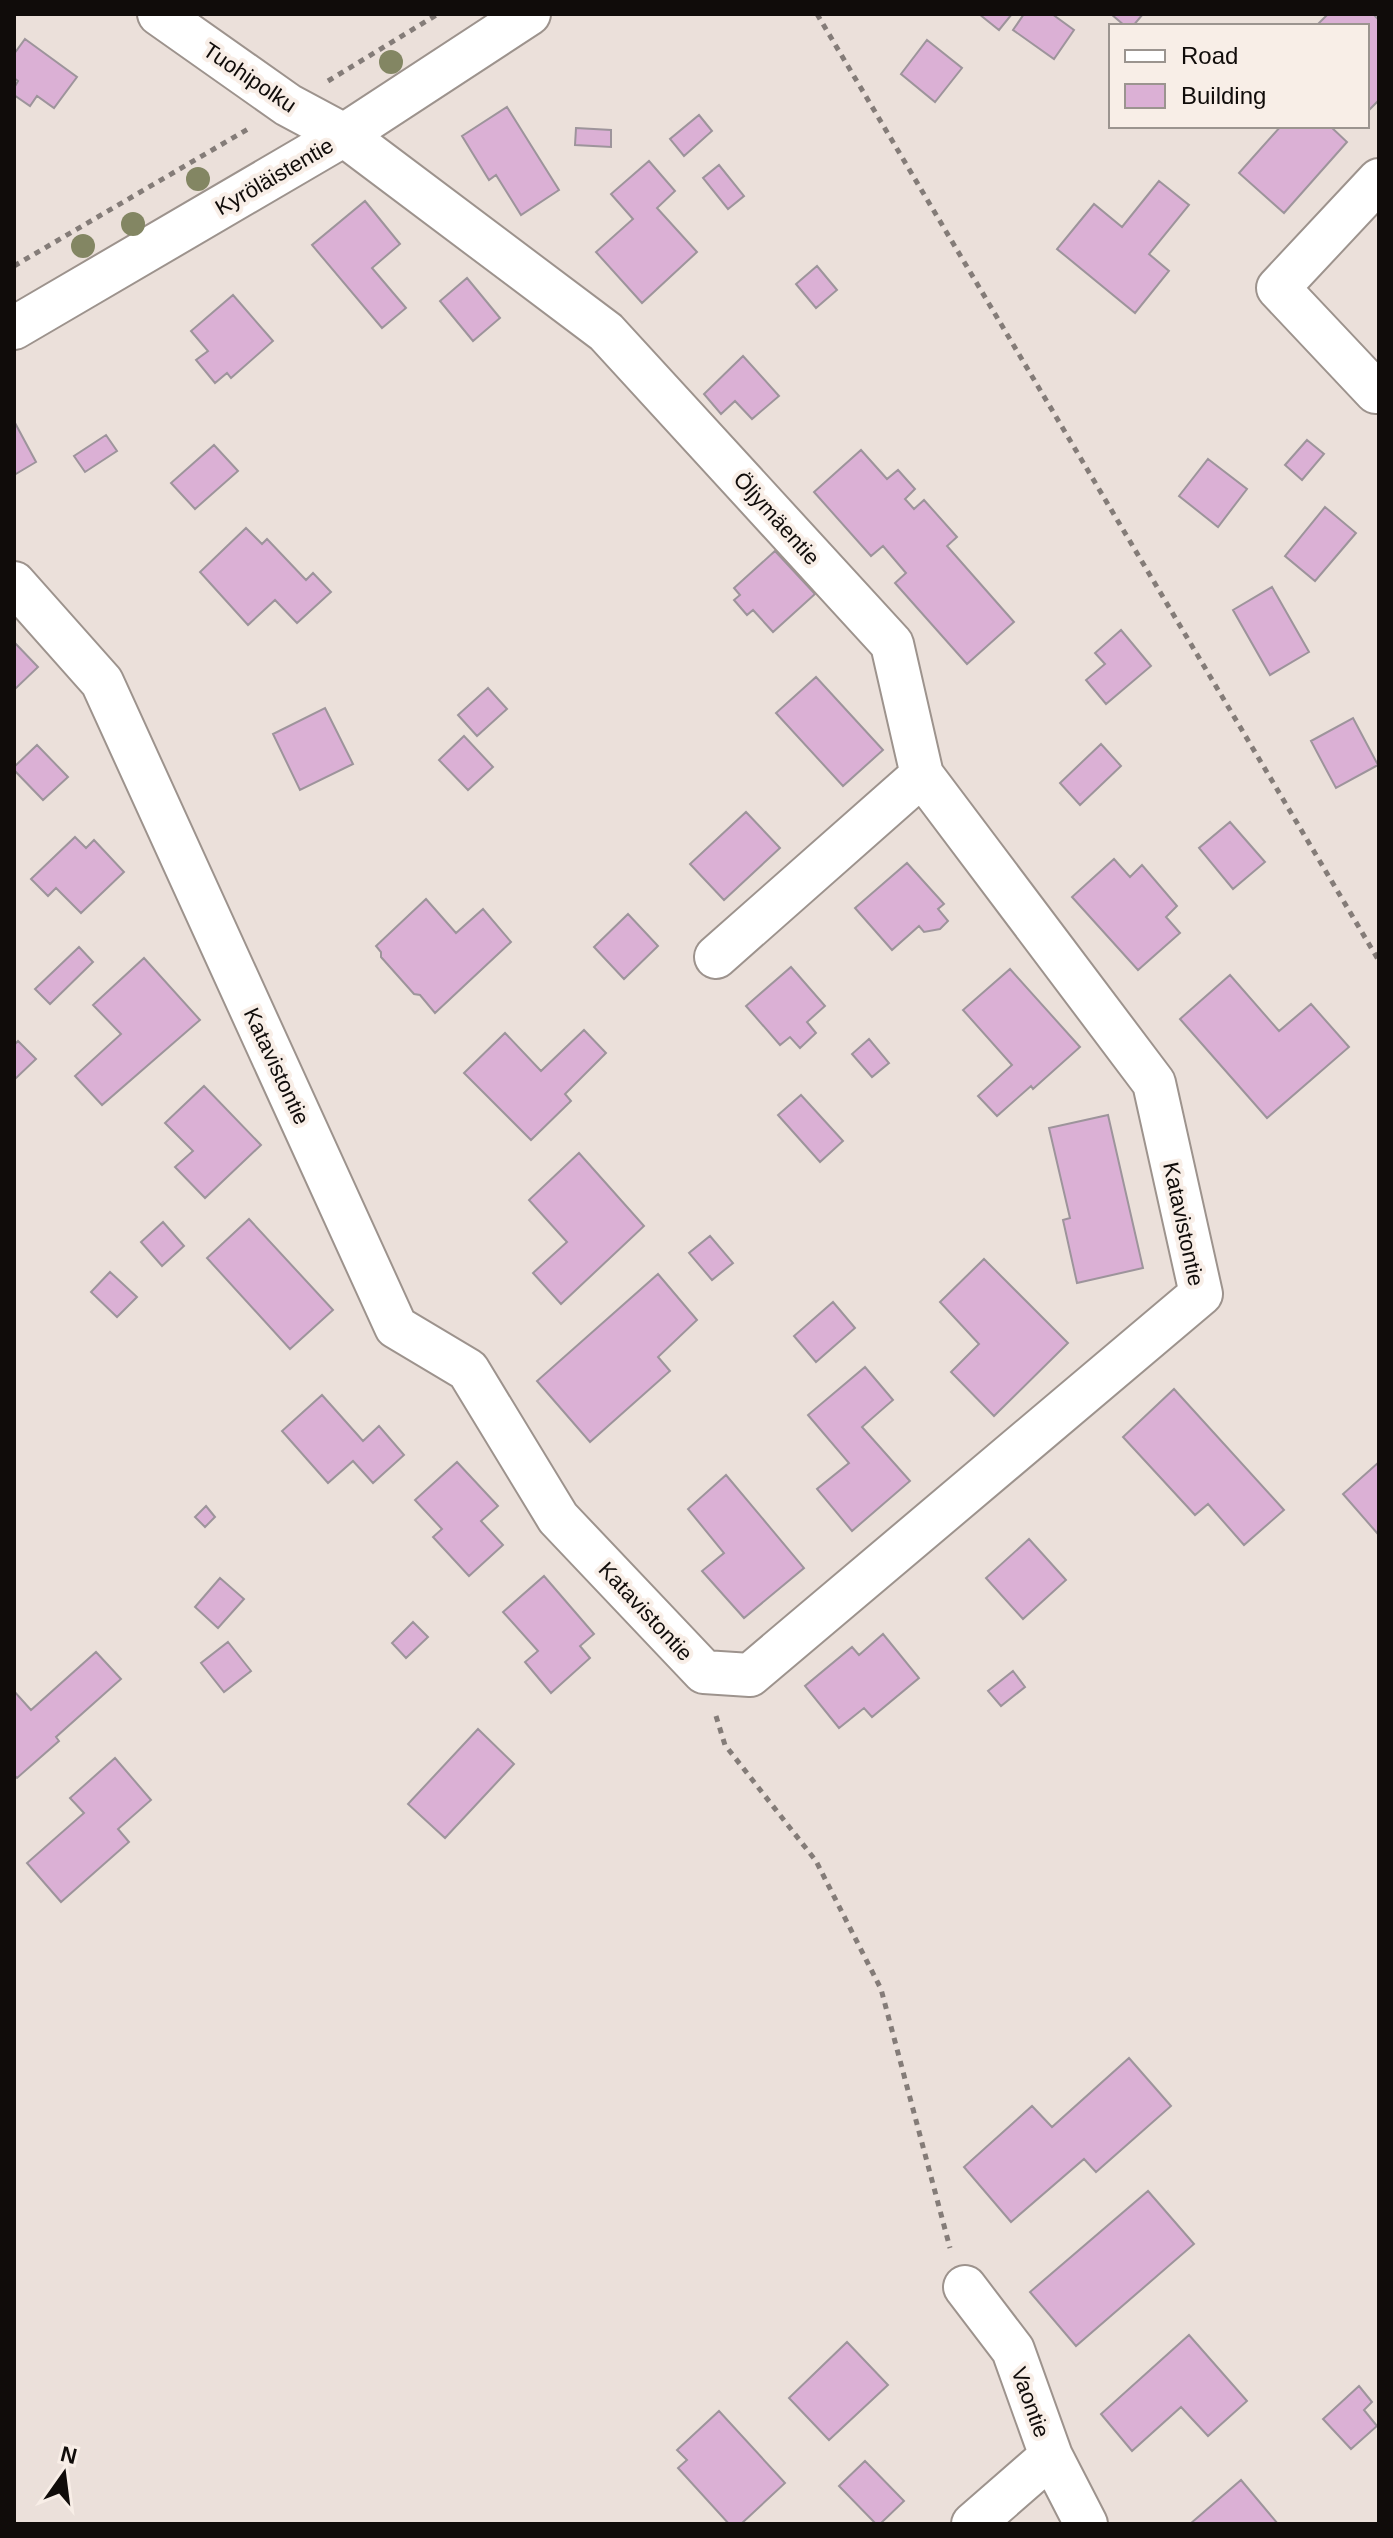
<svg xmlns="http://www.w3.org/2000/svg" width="1393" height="2538" viewBox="0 0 1393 2538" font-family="Arial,sans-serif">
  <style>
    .building { fill: #dbb0d5; stroke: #9d949b; stroke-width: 2 }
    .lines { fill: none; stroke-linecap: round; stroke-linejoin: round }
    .street-casing { stroke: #9d938d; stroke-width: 46 }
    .path { stroke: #847c78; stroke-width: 5; stroke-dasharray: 6 6; stroke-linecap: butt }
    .street { stroke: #fff; stroke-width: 42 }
    .tree { fill: #838663 }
    .labels { text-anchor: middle; stroke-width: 8; stroke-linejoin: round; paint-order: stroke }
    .street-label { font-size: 22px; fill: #100c0a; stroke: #f8eee7 }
  </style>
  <rect width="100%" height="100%" fill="#ebe0da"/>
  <path class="building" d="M979 14H1012L999 30Z
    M1024 14H1052L1074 30 1054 59 1013 30Z
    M1111 14H1143L1133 26H1125Z
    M1328 14H1373L1379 20V100L1367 112V26H1316Z
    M25 39 77 77 54 108 37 96 30 106 14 95V88L18 81 14 78V54Z
    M927 40 962 68 935 102 901 74Z
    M507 107 559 190 521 215 496 175 489 180 462 136Z
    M699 115 712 131 684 156 670 139Z
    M1281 126H1330L1347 142 1284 213 1239 173Z
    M576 128 611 130V147L575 145Z
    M649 161 675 191 657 208 697 252 642 303 596 252 633 219 611 194Z
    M719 165 744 196 728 209 703 178Z
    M1159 181 1189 205 1149 254 1169 271 1135 313 1057 249 1094 204 1122 227Z
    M365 201 400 244 372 268 406 308 382 328 312 245Z
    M817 266 837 290 816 308 796 284Z
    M467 278 500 318 473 341 440 301Z
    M233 295 273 341 231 378 227 373 215 383 196 360 208 351 191 331Z
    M743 356 779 396 752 419 735 401 721 414 704 394Z
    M14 421 36 462 14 475Z
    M106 435 117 451 85 472 74 456Z
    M1307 440 1324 454 1302 480 1285 465Z
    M214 445 238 471 195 509 171 483Z
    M861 450 887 479 898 470 915 489 905 499 914 509 924 500 957 537 947 546 1014 622 967 664 895 583 906 573 883 546 871 556 814 492Z
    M1208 459 1247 489 1218 527 1179 496Z
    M1325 507 1356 533 1315 581 1285 556Z
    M246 528 262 544 267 539 306 580 313 573 331 592 297 623 275 600 248 625 200 572Z
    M775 551 815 594 773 632 753 610 747 615 734 600 740 595 734 588Z
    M1272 587 1309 652 1270 675 1233 610Z
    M1121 630 1151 666 1106 704 1086 680 1105 664 1095 653Z
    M14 642 38 667 14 690Z
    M816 677 883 750 843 786 776 713Z
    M488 688 507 709 477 736 458 715Z
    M325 708 353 764 300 790 273 734Z
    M1353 718 1378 765 1336 788 1311 741Z
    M464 736 493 767 468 790 439 760Z
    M1101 744 1121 766 1080 805 1060 783Z
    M37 745 68 777 43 800 14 770V767Z
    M746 812 780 848 724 900 690 864Z
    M1230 822 1265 862 1233 889 1199 848Z
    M75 837 86 848 94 840 124 872 81 913 56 888 48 896 31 879Z
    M1114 859 1130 877 1142 865 1177 906 1166 917 1180 933 1138 970 1072 897Z
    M907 863 944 904 938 909 948 921 940 929 924 932 919 926 892 950 855 908Z
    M426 899 456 933 483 909 511 942 435 1013 420 995 414 994 381 957V952L376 946Z
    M628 914 658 946 624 979 594 947Z
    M79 947 93 962 50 1004 35 989Z
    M144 958 200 1020 102 1105 75 1076 121 1034 93 1005Z
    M791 967 825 1006 807 1022 816 1033 800 1048 790 1037 780 1045 746 1006Z
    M1010 969 1080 1047 1033 1089 1031 1086 997 1116 978 1096 1012 1065 963 1010Z
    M1230 975 1279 1031 1311 1004 1349 1047 1267 1118 1180 1019Z
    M584 1030 606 1053 565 1094 571 1101 531 1140 464 1073 505 1033 541 1071Z
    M869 1039 889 1063 872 1077 852 1054Z
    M18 1041 36 1059 14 1080V1045Z
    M204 1086 261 1145 205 1198 175 1167 193 1151 165 1123Z
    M801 1095 843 1141 820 1162 778 1115Z
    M1108 1115 1143 1268 1077 1283 1063 1220 1070 1218 1049 1128Z
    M579 1153 644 1226 561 1304 533 1273 567 1242 529 1200Z
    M249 1219 333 1310 290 1349 207 1258Z
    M163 1222 184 1246 162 1266 141 1242Z
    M710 1236 733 1263 712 1280 689 1253Z
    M984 1259 1068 1343 994 1416 951 1372 979 1344 940 1302Z
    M110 1272 137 1297 117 1317 91 1292Z
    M658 1274 697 1320 658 1357 670 1371 590 1442 537 1381Z
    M833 1302 855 1328 816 1362 794 1336Z
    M865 1367 893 1400 862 1427 910 1481 852 1531 817 1489 849 1463 808 1415Z
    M1174 1389 1284 1510 1244 1545 1208 1504 1195 1515 1123 1437Z
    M322 1395 363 1441 379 1426 404 1455 373 1483 353 1461 328 1483 282 1431Z
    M457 1462 498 1506 481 1521 503 1545 469 1576 433 1537 442 1529 415 1500Z
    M1379 1462V1531L1377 1533 1343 1494Z
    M726 1475 804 1568 744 1618 702 1571 724 1553 688 1509Z
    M206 1506 215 1517 205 1527 195 1517Z
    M1029 1539 1066 1580 1023 1619 986 1578Z
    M544 1576 594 1634 580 1646 590 1658 551 1693 525 1662 538 1651 503 1612Z
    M220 1578 244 1599 218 1628 195 1607Z
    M413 1622 428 1637 406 1658 392 1643Z
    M883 1634 919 1678 872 1717 864 1708 839 1728 805 1686 852 1647 859 1655Z
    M228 1642 251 1671 224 1692 201 1663Z
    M96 1652 121 1679 56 1737 59 1741 17 1778 14 1775V1691L31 1710Z
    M1013 1671 1025 1687 1001 1706 988 1691Z
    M478 1729 514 1764 445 1838 408 1804Z
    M115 1758 151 1800 118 1829 129 1842 61 1902 27 1863 84 1813 70 1798Z
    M1129 2058 1171 2106 1096 2172 1084 2159 1011 2222 964 2167 1032 2106 1052 2127Z
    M1148 2191 1194 2244 1076 2346 1030 2292Z
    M1189 2335 1247 2401 1208 2436 1181 2407 1132 2451 1101 2414Z
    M847 2342 888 2385 829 2440 789 2398Z
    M1359 2386 1372 2402 1364 2410 1377 2426 1351 2449 1323 2419Z
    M719 2411 785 2483 741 2524H729L678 2468 687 2460 677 2450Z
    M865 2461 904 2501 880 2524H876L839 2486Z
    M1241 2480 1278 2524H1190Z"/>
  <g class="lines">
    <defs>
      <path id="street" d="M159 14 288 105 344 135 606 332 892 644 922 775 716 957
        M14 328 344 135 529 14
        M1376 392 1278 288 1379 180
        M14 583 102 682 396 1327 468 1370 558 1518 704 1672 750 1675 1201 1294 1154 1083 922 775
        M965 2287 1013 2350 1051 2456 1086 2524
        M973 2524 1051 2456"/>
    </defs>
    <use href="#street" class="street-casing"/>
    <path class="path" d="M817 14 1379 961
      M328 81 438 14
      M14 266 248 129
      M716 1716 725 1745 816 1861 881 1989 950 2248"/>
    <use href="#street" class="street"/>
  </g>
  <g class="tree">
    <circle cx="391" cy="62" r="12"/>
    <circle cx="198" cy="179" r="12"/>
    <circle cx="133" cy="224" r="12"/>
    <circle cx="83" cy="246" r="12"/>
  </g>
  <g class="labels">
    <g class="street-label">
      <text transform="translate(250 77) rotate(34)" y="8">Tuohipolku</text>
      <text transform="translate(274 176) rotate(-30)" y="8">Kyröläistentie</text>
      <text transform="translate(777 518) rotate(48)" y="8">Öljymäentie</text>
      <text transform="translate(277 1066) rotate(65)" y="8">Katavistontie</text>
      <text transform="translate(1184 1224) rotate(78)" y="8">Katavistontie</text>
      <text transform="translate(646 1611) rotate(47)" y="8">Katavistontie</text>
      <text transform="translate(1031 2402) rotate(70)" y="8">Vaontie</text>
    </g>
  </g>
  <rect width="1393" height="2538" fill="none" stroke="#100c0a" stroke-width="32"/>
  <rect x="1109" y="24" width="260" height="104" fill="#f8eee7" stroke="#9b948f" stroke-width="2"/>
  <rect x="1125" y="50" width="40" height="12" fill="#ffffff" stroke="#9b948f" stroke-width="2"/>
  <text x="1181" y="64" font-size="24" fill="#100c0a">Road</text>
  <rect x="1125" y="84" width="40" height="24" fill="#dbb0d5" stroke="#9b948f" stroke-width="2"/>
  <text x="1181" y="104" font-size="24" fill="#100c0a">Building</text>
  <g transform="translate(64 2474) rotate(14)" stroke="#f8eee7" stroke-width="6" paint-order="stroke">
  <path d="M0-6L14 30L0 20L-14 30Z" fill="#100c0a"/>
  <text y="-12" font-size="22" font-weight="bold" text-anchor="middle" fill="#100c0a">N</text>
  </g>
</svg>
